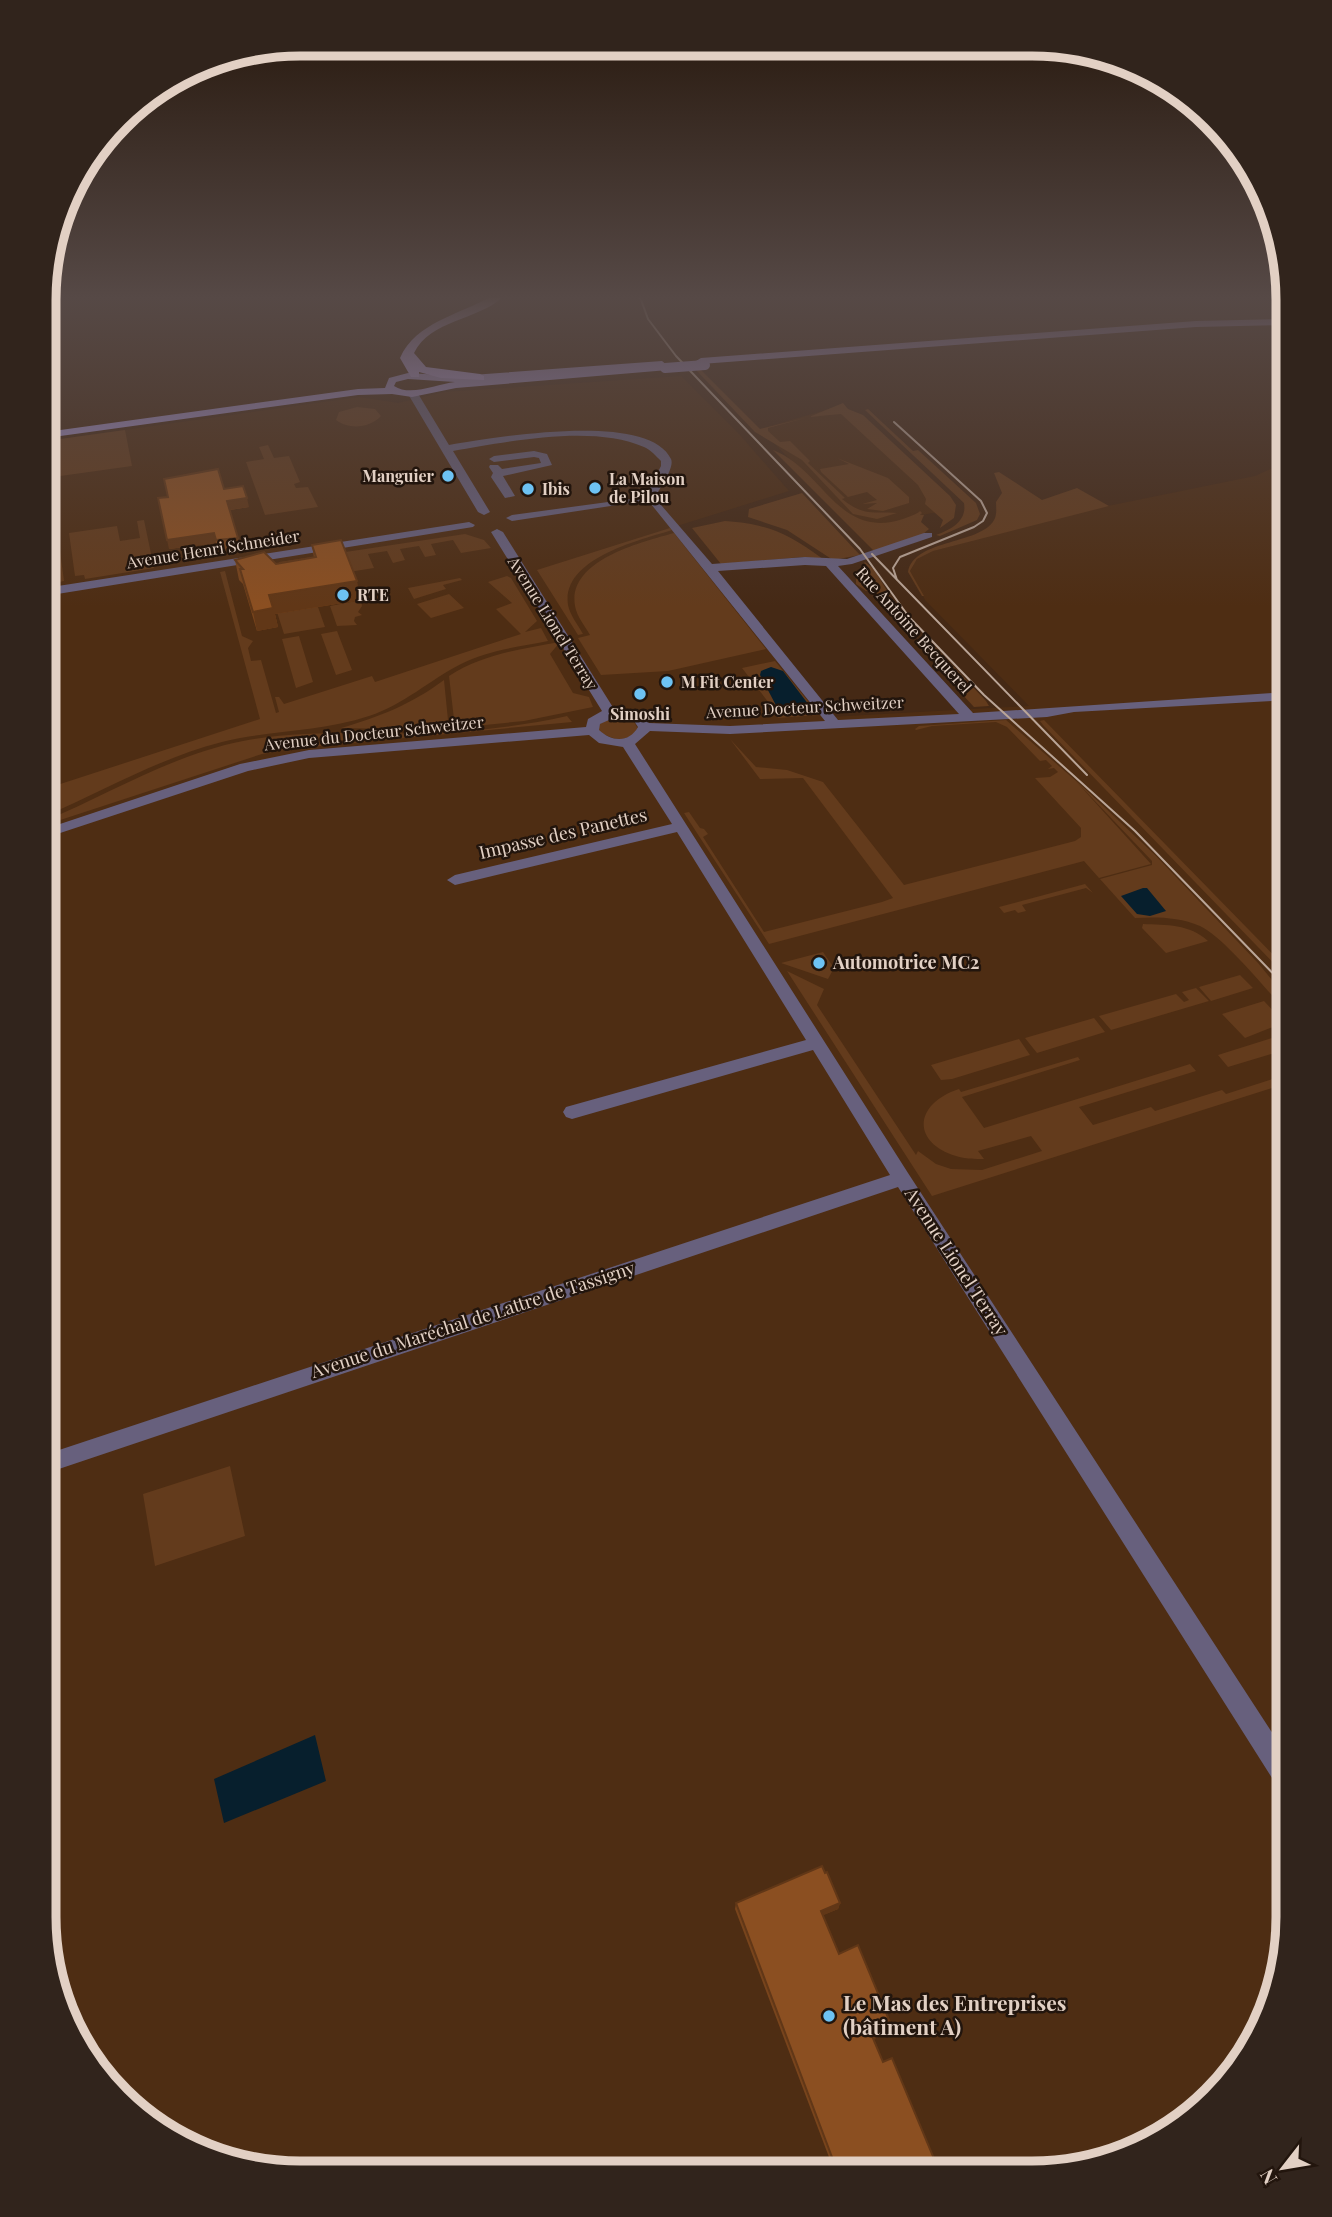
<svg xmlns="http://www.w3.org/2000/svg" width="1332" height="2217" viewBox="0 0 1332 2217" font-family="'Playfair Display',serif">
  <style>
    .built { fill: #4e2d13 }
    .green { fill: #633b1c }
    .water { fill: #071f2d }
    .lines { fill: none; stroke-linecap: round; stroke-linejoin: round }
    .minor { fill: #67607d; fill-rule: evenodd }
    .major { fill: #9d8ec8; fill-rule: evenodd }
    .highway { fill: #b2a0e5; fill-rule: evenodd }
    .tram { stroke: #baa597; stroke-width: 2 }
    .major-bridge { stroke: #9d8ec8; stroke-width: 10 }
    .wall { fill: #78441c }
    .shaded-wall { fill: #613717 }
    .building { fill: #8b4f21; stroke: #613717; stroke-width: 2 }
    .poi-dot { fill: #6dc2f3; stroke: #22150d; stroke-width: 2.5 }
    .labels { text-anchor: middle; stroke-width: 5; stroke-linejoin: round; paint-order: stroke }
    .far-poi-label { font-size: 16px; font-weight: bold; fill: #e2d0c4; stroke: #22150d; text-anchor: start }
    .far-street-label { font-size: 16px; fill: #e2d0c4; stroke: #22150d }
    .street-label { font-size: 18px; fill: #e2d0c4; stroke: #22150d }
    .poi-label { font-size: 18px; font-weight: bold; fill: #e2d0c4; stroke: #22150d; text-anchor: start }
    .near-poi-label { font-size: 21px; font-weight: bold; fill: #e2d0c4; stroke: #22150d; text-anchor: start }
    .rim { fill: none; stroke: #e2d0c4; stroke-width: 9 }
  </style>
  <rect width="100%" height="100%" fill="#452915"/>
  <path class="built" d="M681 376 740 435 789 491 677 526 829 717 1029 706 925 600 910 571 917 559 932 551 1088 510 1255 476 1288 461V1934L1275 2000 1236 2073 1188 2121 1130 2154 1032 2173 267 2171 144 2121 96 2073 63 2015 44 1917 46 441 359 397 398 403 444 392Z
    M839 406 950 510 922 515 864 534 760 429Z"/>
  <path class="green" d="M696 370H701L760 429 809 417 843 403 848 409 863 415 950 496 956 505 954 518 940 528 943 520 925 504 926 499 918 485 841 414 809 417 768 428V431L780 442 790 441 810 461 808 463 845 498 842 499C865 517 872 511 897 513L877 519 853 514 802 460 755 432Z
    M357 407 375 409 381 416C370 428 349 430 336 420L339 412Z
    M868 409 913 451 918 450 976 503 980 514 977 520 940 536 936 535C952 529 967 521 964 503L865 410Z
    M125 430 132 466 46 478V441Z
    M268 445 274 458 289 456 300 482 294 484 296 488 308 487 318 507 265 515 246 462 264 459 259 447Z
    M773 450C824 470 838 540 903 519 910 516 918 514 920 511L922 513 920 515H924L921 522 929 529 923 534 874 551Z
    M837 458 888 478 909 497V503L883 511 867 509 877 503 862 504 877 500 867 492 848 497 821 472 820 469 849 464Z
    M999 472 1042 500 1077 488 1109 506 933 551 917 559 910 571 924 596H922L908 572C914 538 984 545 995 518 997 513 996 507 996 502L1002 493 994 473Z
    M802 493 860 555 833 560 787 530 748 517 749 509Z
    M144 520 154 568 85 579 84 575 75 576 69 533 117 526 120 541 140 538 137 521Z
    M725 521C769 524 788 534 823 559L802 557 721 564 692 528Z
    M670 528 672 530C641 540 561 558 568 605 570 615 578 625 583 634L578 635 537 570Z
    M674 533 766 649 668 671 601 675 578 638 590 635C585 626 577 617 575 606 567 560 642 542 674 533Z
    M465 534 484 540 491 548 461 553 453 540 431 544 436 555 425 557 419 546 400 549 405 560 393 563 387 551 368 554 374 568 349 572 280 566 279 562Z
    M58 536 64 581 45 585 46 538Z
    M865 562 874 569 893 601 885 603 872 589 866 591 856 584V572Z
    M225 571 242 636 253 641 248 648 251 661 261 660 276 713 279 712 275 697H279L284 704 372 676 375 682 521 634 496 609 512 603 488 582 507 576 511 578 537 621 525 632 541 628 548 641C519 647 488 650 461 664 428 681 405 704 369 716 321 732 270 730 222 742 159 758 104 791 45 816V789L260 719 220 572Z
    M460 578 462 580 443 585 446 589 414 599 408 588Z
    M270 590 318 607 325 627 284 634Z
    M449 594 464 608 431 618 417 604Z
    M361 600 362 606 358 612 362 615 355 617 354 621 357 625 337 626 330 606Z
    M337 631 352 670 336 675 321 634Z
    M299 636 313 682 296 688 282 639Z
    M560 642 550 654 573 693 589 697 593 707 524 721 455 728 449 676C483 654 521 649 560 642Z
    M936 648 986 701 989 706 974 707 948 679 953 678 952 674 930 649Z
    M775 661 817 712V715L778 718 777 715H770L765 709 772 707 742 668Z
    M444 680 449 730 341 728C379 717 412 704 444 680Z
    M567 716 572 722 289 749 262 754 45 825V821C111 793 172 755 243 741 302 730 359 734 419 733 469 732 518 727 567 716Z
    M612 717 633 720 638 729C627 744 611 740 598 730L600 724Z
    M1006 720 1083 787 1155 855 1258 963 1285 996 1288 1013C1268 992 1224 937 1200 926 1179 917 1157 917 1135 918L1100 879 1152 865V861L1073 778 1151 864 1099 878 1084 861 769 944 684 813 689 812 700 828 704 829 708 834 703 837 764 932 882 902 893 898 803 778 760 779 730 739 756 767 787 770 823 782 904 885 1075 841 1081 837V828L1035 778 1050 777 1058 772 1054 768 1048 769 1052 766 1046 760 1040 761 1007 727 996 722 932 726 916 730 915 729 919 726Z
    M1044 720 1288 970V978L1043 725 1040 721Z
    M1085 884 1093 893 1086 888 1022 905 1026 911 1018 913 1015 910 1004 913 999 907Z
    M1143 924C1166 925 1190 924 1208 941L1166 953 1142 928Z
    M823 952 834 968 828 979 781 963Z
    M787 971 824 989 817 1005 916 1155 918 1151 936 1164 951 1169 982 1170 1042 1151 1031 1136 978 1151 984 1159C975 1159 965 1159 956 1156 910 1142 915 1103 959 1089L961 1092 1078 1057 1080 1060 962 1097 984 1128 1190 1064 1196 1071 1079 1107 1093 1125 1151 1107 1155 1111 1222 1090 1226 1094 1288 1074V1083L932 1196Z
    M1240 975 1253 988 1211 1001 1199 987Z
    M1196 988 1209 1001 1111 1030 1099 1016 1176 994 1184 1002 1189 1000 1182 992Z
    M1264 1001 1277 1015 1278 1025 1245 1038 1222 1014Z
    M1094 1018 1105 1032 1037 1053 1025 1038Z
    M1288 1033V1049L1228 1067 1218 1055Z
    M1019 1039 1030 1055 952 1079 941 1080 931 1065Z
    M230 1466 245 1536 155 1566 143 1494Z"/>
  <path class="water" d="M771 667 783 671 812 709C803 715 790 716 780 713L760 675 761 671Z
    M1143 888H1147L1166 911 1150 916 1137 914 1121 896Z
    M315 1735 326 1781 224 1823 214 1779Z"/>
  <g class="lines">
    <path class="minor" d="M409 392H417L449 445C492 438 648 410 671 459 675 468 659 489 655 498L712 564 805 557 847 559 924 533H932V537L852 564 838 566 973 713 1288 692V700L1074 712 1047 717 730 734 650 731 635 744 908 1173 1288 1757V1792L1279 1789 898 1187 44 1474V1455L890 1175 813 1050 572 1119 566 1117 563 1112 566 1107 806 1040 677 832 455 885 447 880 455 875 672 824 623 747 599 743 589 735 309 758 248 771 45 838V829L240 764 309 750 586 727 588 719 602 711 491 532 497 529 503 532 614 709 644 715 649 723 730 726 825 721 651 504 637 502 512 521 506 518 512 515 645 497 661 466V461C656 456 651 450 644 447 592 424 507 442 453 451L490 512 484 515 478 512 408 394ZM805 565 826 566 959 714 838 720 718 571ZM618 716 634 721 638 727C629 743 612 742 599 730L600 724Z
      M534 451 547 454 552 465 503 476 515 496 505 498 491 477 493 473 489 467 490 465H498L502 469 541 463 539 458 534 457 494 462 489 459 494 456Z
      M469 522 475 525 473 527 45 596V588Z"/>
    <path class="major" d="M1288 319V325L1196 327 701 364 696 361 701 358 1196 321Z
      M662 361 668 366V370L456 388 412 397 392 394 358 395 46 438V432L358 389 385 388 389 378 408 373 458 376ZM408 379 455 382C436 384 411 397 394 386L396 382Z"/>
    <path class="highway" d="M490 297H503C478 320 430 320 414 353L426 367 480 374 484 376V380L441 378 419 372V377H411L400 358C416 322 459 315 490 297Z"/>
    <path class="tram" d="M640 297 648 319 676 356 860 549 909 617 984 695 1135 831 1288 989
      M894 422 981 501 987 513 983 521 974 527 900 557 893 568 897 580
      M872 554 1087 775"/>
    <path class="major-bridge" d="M665 368 705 365"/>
  </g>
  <path class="wall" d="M224 489 249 507 230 510 240 548 218 550 216 543 169 549 168 497Z
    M312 545 361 600 275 614 278 627 257 631 243 584 239 580 235 560 276 564 314 558Z
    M825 1873 840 1903 838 1909 823 1915 839 1954 889 2032 874 2039 883 2062 940 2173H835L735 1909 736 1903Z"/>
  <path class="shaded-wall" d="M247 498 249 507 229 510 227 501Z
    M214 533 216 543 169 549 167 540Z
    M357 581 361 600 275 614 278 627 257 631 253 612 269 595Z
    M840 1903 838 1909 819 1917 821 1911Z
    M892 2027 889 2032 870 2041 872 2036Z"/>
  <path class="building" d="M218 469 224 489 243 486 247 498 227 501 238 538 216 540 214 533 167 540 158 498 168 497 164 479Z
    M341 540 357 581 269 595 273 608 253 612 240 569H243L235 560 264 552 276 564 316 557 312 545Z
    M822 1866 825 1873 827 1872 840 1903 821 1911 839 1954 858 1945 892 2027 872 2036 883 2062 892 2058 940 2173H838L736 1903Z"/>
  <linearGradient id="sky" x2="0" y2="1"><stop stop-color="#26170c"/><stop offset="0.49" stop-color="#564946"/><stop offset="1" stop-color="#564946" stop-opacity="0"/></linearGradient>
  <rect width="1332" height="607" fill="url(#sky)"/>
  <g class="poi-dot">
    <circle cx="448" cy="476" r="7"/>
    <circle cx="595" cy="488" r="7"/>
    <circle cx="528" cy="489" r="7"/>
    <circle cx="343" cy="595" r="7"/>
    <circle cx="667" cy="682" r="7"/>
    <circle cx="640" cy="694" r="7"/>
    <circle cx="819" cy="963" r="7"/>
    <circle cx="829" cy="2016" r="7"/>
  </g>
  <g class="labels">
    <g class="far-poi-label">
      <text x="434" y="482" text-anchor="end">Manguier</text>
      <text x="609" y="485">La Maison<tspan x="609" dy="18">de Pilou</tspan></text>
      <text x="542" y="495">Ibis</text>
      <text x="357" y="601">RTE</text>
      <text x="681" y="688">M Fit Center</text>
      <text x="640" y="720" text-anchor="middle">Simoshi</text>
    </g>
    <g class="far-street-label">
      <text transform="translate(213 549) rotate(-9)" y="6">Avenue Henri Schneider</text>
      <text transform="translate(553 623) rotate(58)" y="6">Avenue Lionel Terray</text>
      <text transform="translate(914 630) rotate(48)" y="6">Rue Antoine Becquerel</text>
      <text transform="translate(805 707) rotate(-3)" y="6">Avenue Docteur Schweitzer</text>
      <text transform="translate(374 733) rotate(-6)" y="6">Avenue du Docteur Schweitzer</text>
    </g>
    <g class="street-label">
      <text transform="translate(563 834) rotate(-13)" y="6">Impasse des Panettes</text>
      <text transform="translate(956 1262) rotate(57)" y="6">Avenue Lionel Terray</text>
      <text transform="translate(473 1320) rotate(-18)" y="6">Avenue du Maréchal de Lattre de Tassigny</text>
    </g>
    <g class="poi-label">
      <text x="833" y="969">Automotrice MC2</text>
    </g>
    <g class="near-poi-label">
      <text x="843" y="2011">Le Mas des Entreprises<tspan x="843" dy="24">(bâtiment A)</tspan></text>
    </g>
  </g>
  <path d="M0 0H1332V2217H0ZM300 56H1032A244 244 0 0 1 1276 300V1917A244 244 0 0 1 1032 2161H300A244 244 0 0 1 56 1917V300A244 244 0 0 1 300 56Z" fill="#31241c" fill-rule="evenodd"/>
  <path class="rim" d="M300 56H1032A244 244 0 0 1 1276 300V1917A244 244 0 0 1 1032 2161H300A244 244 0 0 1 56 1917V300A244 244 0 0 1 300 56Z"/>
  <g transform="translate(1283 2168) rotate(239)" stroke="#22150d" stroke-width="5" paint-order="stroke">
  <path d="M0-5L12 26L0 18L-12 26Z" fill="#e2d0c4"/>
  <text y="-10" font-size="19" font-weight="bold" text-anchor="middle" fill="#e2d0c4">N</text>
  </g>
</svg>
